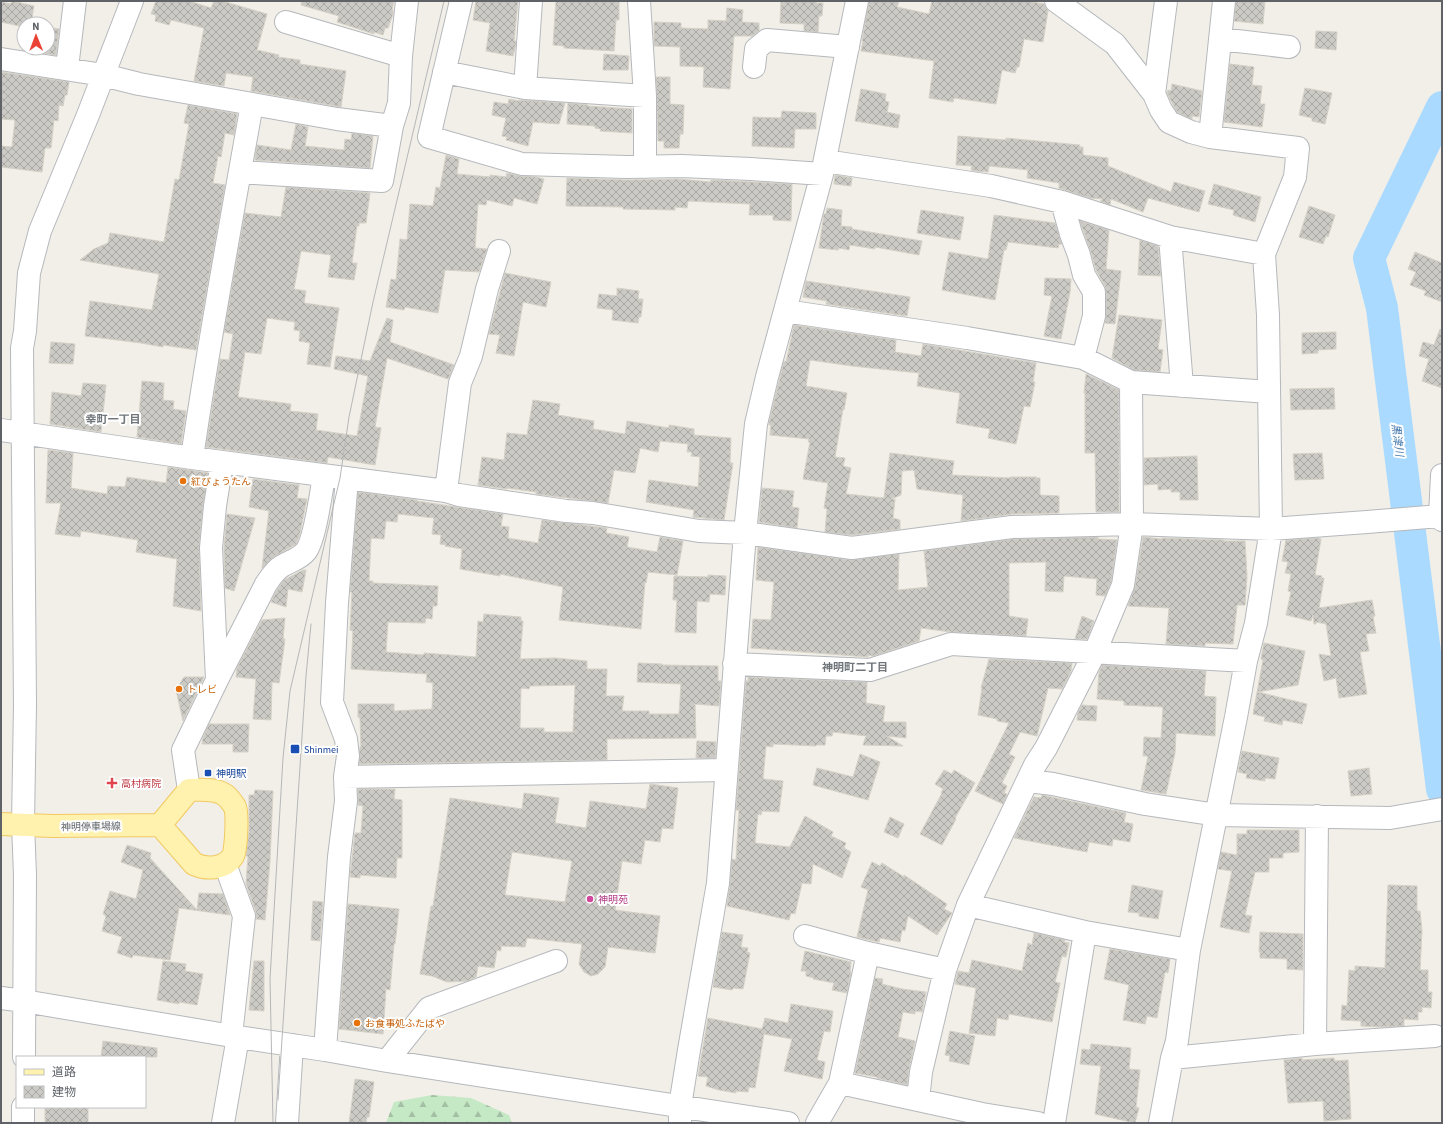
<svg xmlns="http://www.w3.org/2000/svg" width="1443" height="1124" viewBox="0 0 1443 1124" font-family="'Source Sans 3','Noto Sans JP',sans-serif">
  <style>
    .forest { fill: url(#forest-firs) }
    .lines { fill: none; stroke-linecap: round; stroke-linejoin: round }
    .river { stroke: #aadaff; stroke-width: 32 }
    .building { fill: url(#building-cross-hatch); stroke: #d6d1c6; fill-rule: evenodd }
    .minor-casing { stroke: #b5b8bc; stroke-width: 24 }
    .major-casing { stroke: #f2c960; stroke-width: 24 }
    .minor { stroke: #fff; stroke-width: 22 }
    .major { stroke: #fff2af; stroke-width: 22 }
    .tram { stroke: #b6b7b8; stroke-width: 1 }
    .food-dot { fill: #e8710a; stroke: #fff; stroke-width: 1.5 }
    .transit-dot { fill: #1a4fb4; stroke: #fff; stroke-width: 1.5 }
    .health-dot { fill: #e0444e; stroke: #fff; stroke-width: 1.5 }
    .hotel-dot { fill: #d1479c; stroke: #fff; stroke-width: 1.5 }
    .labels { text-anchor: middle; stroke-width: 4; stroke-linejoin: round; paint-order: stroke }
    .food-label { font-size: 10px; fill: #c56008; stroke: #fff; text-anchor: start }
    .transit-label { font-size: 10px; fill: #164399; stroke: #fff; text-anchor: start }
    .health-label { font-size: 10px; fill: #be3a42; stroke: #fff; text-anchor: start }
    .street-label { font-size: 10px; fill: #5f6368; stroke: #fff }
    .hotel-label { font-size: 10px; fill: #b23c85; stroke: #fff; text-anchor: start }
    .neighbourhood-label { font-size: 11px; font-weight: bold; fill: #70757a; stroke: #fff }
    .water-label { font-size: 11px; font-style: italic; fill: #4174aa; stroke: #fff }
  </style>
  <defs>
    <pattern id="forest-firs" width="22" height="20" patternUnits="userSpaceOnUse"><rect width="22" height="20" fill="#c5e8c5"/><path d="M5 1l3.5 6h-7zM16 11l3.5 6h-7z" fill="#a3c0a4"/></pattern>
    <pattern id="building-cross-hatch" width="8" height="8" patternUnits="userSpaceOnUse"><rect width="8" height="8" fill="#cccac5"/><path d="M0 0l8 8M0 8l8-8" fill="none" stroke="#a9a8a4"/></pattern>
  </defs>
  <rect width="100%" height="100%" fill="#f1efe8"/>
  <path class="forest" d="M432 1095 471 1098 509 1115 512 1123H386L394 1102Z"/>
  <g class="lines">
    <path class="river" d="M1442 107 1369 258 1382 308 1442 789"/>
  </g>
  <path class="building" d="M12 1 34 6 31 24H24V27L1 22V2L11 4Z
    M156 1H189L211 8 214 1H222L267 14 257 50 279 55 278 57 300 60V64L346 71 341 107 251 91 253 77 226 73 224 86 194 81 204 28 171 20 169 25 155 21 156 15 151 14Z
    M302 1H394L392 10H393V14L388 28H385L383 35 374 32V34L337 22 339 16 301 5Z
    M476 1H518L514 41H516V44L513 56 486 51 490 23 473 20Z
    M556 1H619V20H616L614 51 564 48V46L553 45Z
    M781 1H817L816 3H823L822 16H819L818 32 804 31V24L780 23Z
    M869 1H899L897 7 929 14 932 1H1027L1044 4 1048 11 1043 42 1024 39 1019 67H1017L1015 73 1002 70 996 104 954 98 953 102 929 98 934 61 861 51 863 41H862Z
    M1236 1H1265L1263 24 1234 21Z
    M727 8 743 10 742 22 759 23V31L752 36H734L730 89 703 87 704 67 680 66V47L654 46V22L681 23V28L708 29V20L726 21Z
    M48 27 59 29 56 55 28 51V48H48Z
    M1316 31 1337 32 1336 50 1315 48Z
    M604 54 629 56 628 70H603Z
    M1230 64 1254 67 1252 85 1262 86 1260 104H1265L1262 127 1224 122Z
    M1 72 69 82 67 95H65L63 106 59 105 58 121 54 120 51 148H45L42 172 1 167V146L12 147 15 120 1 119Z
    M656 77H670V104L684 105 683 134H680L679 148H664V141H658Z
    M1172 84 1202 91 1199 117 1192 116V119L1177 112 1167 93 1168 90 1171 91Z
    M1305 88 1332 93 1325 124 1312 121V118L1299 115Z
    M861 89 886 94 885 101 889 102 887 112 900 115 898 128 855 121Z
    M509 99 519 101V100L565 103 559 124 533 122 528 146 506 140 507 137 502 136 506 118 492 115 494 102 508 104Z
    M568 103 588 105V106L632 109V133L600 131 601 129 595 128V126L567 124Z
    M188 105 237 114 234 135 225 133 221 157 218 156 213 183 225 185 196 350 163 345V347L141 343 85 336 90 301 152 310 159 274 80 260 94 249 108 243 110 233 164 242 175 179 179 180 189 124 184 123Z
    M782 111 816 113V129H795L794 148 752 146 753 117 781 118Z
    M296 124 308 127 305 146 344 150 345 139 351 140 352 133 373 136 370 168 255 160 257 145 291 150Z
    M958 136 1006 140V138L1080 145 1079 147H1083V155L1108 158V166L1171 192 1174 182 1205 191 1199 212 1148 198 1143 212 1111 199 1110 205 1100 201 1103 199 1090 198 1059 188V183L1027 178 1028 170 989 166 988 172 975 171 971 170 972 166 956 165Z
    M446 155 459 159 457 174 490 177V175L506 177 507 173 519 176 536 177 544 179 537 204 514 198 512 206 487 200 486 205 478 204 475 248 487 249 479 272 445 270 438 313 405 307 404 310 386 307 391 279 396 280 400 239 407 240 410 204 433 206 436 187 440 188Z
    M835 175 852 178 851 186 834 184Z
    M567 178 627 180 679 179 711 182V180L792 184 791 221 773 220V215H749L750 204 688 201 687 208 675 207V210L623 209V207L566 206Z
    M1214 184 1261 197 1255 222 1233 215 1234 210 1208 204Z
    M286 187 370 193 366 223H359V226H357L352 263H357L354 280 328 277 331 255 301 251 294 289 306 291 304 303 339 308 330 367 307 364 310 343 299 341 300 331 294 330 295 322 267 318 261 354 245 352 238 397 291 404 290 411 318 414 316 430 357 436 368 376 334 369 336 356 370 361 387 318 393 320 390 342 454 365 448 379 387 358 375 427 381 428 375 465 328 457 327 463 206 447 220 359 229 360 233 334 224 332 245 213 281 217Z
    M1309 206 1335 215 1328 237 1326 236 1323 244 1299 237Z
    M827 208 842 210 841 226 852 227V229L922 241 919 255 875 247V249L850 245 849 250 839 248 838 250 819 248 824 214H826Z
    M921 210 964 217 960 240 917 233Z
    M994 215 1055 223 1062 244H1059L1058 248 1008 242 1006 250H1004L995 300 942 290 949 252 988 259Z
    M1080 221 1109 230 1106 269 1121 271 1115 324 1105 323 1106 316V292L1105 286 1096 270 1091 252Z
    M1140 240 1158 246 1161 276 1138 275Z
    M1415 252 1442 263V302L1424 295 1426 291 1410 285 1416 272 1408 269Z
    M505 273 551 282 546 307 523 302 514 356 496 353 500 335 489 334Z
    M1045 278 1071 279 1070 292 1061 339 1044 336 1052 296 1044 295Z
    M806 281 910 297 907 316 826 304 827 301 803 297Z
    M617 288 639 291 638 299H643L641 317H639L638 323 612 320 613 310 597 308 599 294 617 296Z
    M1119 315 1162 320 1158 349 1163 350 1160 372 1134 370 1112 358Z
    M794 325 896 340 895 352 921 356 923 344 1036 363 1033 382H1035L1030 407 1024 406 1016 444 988 438 990 429 956 423 960 393 917 386 919 373 852 366 810 360 806 386 847 393 844 410 843 409 835 457 845 458 843 466 851 468 846 494 884 498 890 453 954 461 952 475 1010 478V477H1037L1036 478H1040V495L1059 496V513L1012 514 961 521 963 495 917 489 914 470 902 471 901 495 891 499H895L893 518 900 520V529L852 535 825 532 827 509 824 508 828 483 803 479 810 442H808L809 439 770 435 771 425H769V423L784 361 786 362Z
    M1440 329 1442 330V388L1422 381 1429 359 1419 356 1423 342 1434 345Z
    M1336 332V349L1318 350V353L1302 354V333Z
    M51 342 75 344 73 364 49 363Z
    M1086 374 1119 390V512H1096L1095 453H1085V393H1084Z
    M142 381 164 383 163 400 174 401 173 409 186 411 181 444 137 437Z
    M83 383 106 385 101 432 50 424 52 392 81 396Z
    M1334 388 1335 409 1291 410 1290 389Z
    M533 400 560 404 558 415 594 421 593 429 625 434 627 421 669 428V425L694 429V435L731 438 730 463H733L724 520 693 517 694 510 646 502 649 480 698 487 700 457 691 456 692 452H687L688 444 660 441 658 452 640 448 635 473 614 470 608 503 536 494V492L507 488V489L478 485 482 457 504 460 507 433 527 435Z
    M48 450 73 453 71 488 107 494 108 486 125 487 127 477 166 483 168 467 208 473 203 505 199 547 201 611 173 606 177 559 136 552 138 540 81 531 80 537 55 534 61 503H46Z
    M1322 453 1324 479 1295 480 1293 454Z
    M1197 456 1198 500H1180V492H1171V489L1158 490V484L1144 485V458Z
    M253 479 299 485 297 498 307 499 300 533 296 544 273 557 262 568 269 511 249 507Z
    M762 488 794 491 792 507 799 508 797 528 759 522Z
    M358 492 417 500V501L503 514 501 526 509 527 508 538 538 543 542 520 607 528 606 533 629 537 627 547 657 552 660 537 683 541 677 575 648 572 646 583 645 582 641 629 559 620 563 587 500 574V576L460 569 462 549 445 546 446 545 440 544 441 535 432 534 434 518 398 514 397 522 386 521 384 539 371 538 369 581H373V583L438 586 437 606H433L432 619 426 618 425 623 388 622 386 652 424 655V653L476 657 478 621 483 622 484 614 521 617V621H523L520 659 555 658 587 661V669H607L606 696H624L622 711H649V714H679L681 684 637 682 638 663 662 664V665L718 666V681H721L719 706 695 704 696 738 607 739V760L359 764 360 747H361L360 718 358 717V704H394V711L432 709 433 683 426 682 427 674 351 669 353 631 350 630 352 592H350ZM575 685 573 732H544V728H520L521 688 529 689 530 686Z
    M227 514 255 518 234 591 225 588 224 548Z
    M1098 537V539L1117 540 1111 582 1105 596 1096 595 1097 579 1064 576 1063 592 1045 591 1046 562 1009 563V616L1028 619 1026 636 951 632 921 628 919 641 873 656 868 655V657L751 648 753 619 771 620 774 582 756 580 758 547 850 560 899 554 898 590 928 587 924 551 1013 539Z
    M1143 537 1162 539V538L1224 540V541H1245L1247 576 1245 605H1237L1233 644 1205 643V646L1166 644 1169 608 1128 606 1135 587Z
    M1318 538 1321 539 1315 575 1322 576 1321 578H1324L1319 608 1372 600 1375 616 1373 617 1376 633 1366 634 1369 651 1360 652 1367 694 1339 698 1336 678 1324 681 1319 654 1331 656 1326 624 1316 622V624H1314L1313 615 1311 621 1286 615 1291 592 1288 591 1291 574 1285 573 1288 562 1282 561 1286 540Z
    M303 570H306L302 592 288 589 286 607 271 602 277 590 284 580Z
    M708 575 726 576 725 595 710 594 709 602 697 601 696 633 675 632 677 600H673L674 576 708 577Z
    M1082 616 1094 621 1087 639H1075Z
    M285 618 283 639H285L279 683 272 682 271 720 253 719 256 679 236 677 237 668 262 620Z
    M1264 643 1305 651 1298 685 1258 692 1307 704 1302 724 1283 720 1282 725 1264 721 1265 717 1253 714 1263 660 1261 659Z
    M989 659 1072 663 1071 671 1062 689 1048 688 1037 736 1020 732 1009 754 1015 757 1002 783 1007 786 1004 793 1007 794 1003 804 975 791 1009 723 997 721V719L978 715 982 688H981Z
    M1102 665 1206 671 1204 696 1216 697 1215 736 1176 733 1175 753 1166 794 1141 790 1148 756H1143L1144 737 1161 738 1163 707 1124 705V701L1097 699 1099 672Z
    M184 677H204L183 721 176 690Z
    M748 677 867 682 866 703 885 706 883 722H906V738L887 736 903 746 863 745 866 736 833 732 832 736H826L825 745H816V746L773 744V747L766 746 763 779 783 781 779 812 762 811 761 815 758 814 755 843 790 847 805 816 833 832 831 836 846 843 844 848 851 852 842 878 813 864 811 884 802 883 795 914 791 913 789 920 727 906 730 884 732 859 736 860 739 810H736L746 681H748Z
    M1082 705 1097 706 1096 721 1077 720 1078 713Z
    M209 724H249L248 752H233V744H202L203 738Z
    M697 741 716 742 715 758H696Z
    M1242 751 1279 758 1275 779 1265 778V781L1246 778 1247 774 1238 772Z
    M860 754 880 762 868 800 813 785 817 768 853 777Z
    M1369 768 1372 794 1351 796 1348 771Z
    M944 770 952 774 954 770 975 783 955 818 956 819 942 845 920 834 942 793H941L943 789 935 784Z
    M650 784 678 788 673 829 662 828 660 842 645 840 641 864 622 861 615 910 660 916 655 953 608 947 605 967 598 974 591 976 584 972 579 964 582 944 527 938 525 947 501 946V951L497 950 494 968 478 966 476 977 467 981 447 982 432 976 420 974 431 906H433L450 798 522 809 524 793 559 798 555 823 586 828 590 801 646 809ZM512 852 572 861 565 902 505 895Z
    M358 789H395L394 799 402 800V858H397L396 878 360 875V878L350 877 355 833H361L363 806 358 805Z
    M255 790 273 791 270 861 265 920 256 919V912L246 884 248 856H246L249 832V795H254Z
    M1042 795 1126 813 1124 822 1133 824 1130 842 1113 839 1112 846 1089 842 1087 852 1014 838 1034 797 1041 798Z
    M890 817 904 824 898 838 884 832Z
    M1247 830H1299V852L1283 853V858H1269V872H1255L1245 915 1252 916 1249 933 1220 927 1232 871 1218 869 1221 852 1237 855V834H1247Z
    M127 845 151 853 150 858 197 910 199 893 223 894 230 915 179 908 170 960 133 955 132 958 117 953 122 937 102 931 106 916 103 914 110 891 136 899 143 870 121 862Z
    M872 862 880 866 882 863 904 877V875L947 904 944 909 952 913 937 935 908 916 905 931 902 930 900 942 880 938 879 942 857 937 868 890 861 887Z
    M1132 885 1163 891 1158 919 1139 916V913L1128 912Z
    M1388 885 1417 886V911H1420L1422 931 1420 970H1428V992H1432L1431 1008 1422 1007V1012H1418V1020L1404 1019V1026L1380 1027 1361 1026V1021L1341 1020 1342 1005 1347 1006 1349 970 1355 971V966L1385 968Z
    M313 901 323 902 320 941 311 940Z
    M348 904 399 909 395 944H394L390 990 386 989 383 1034 339 1029Z
    M722 932 743 935 741 947 748 948 747 952 750 953 743 989 733 988 732 990 713 987Z
    M1260 932 1303 934V970L1287 969V959L1260 958V952H1259Z
    M1034 933 1065 940 1064 942 1069 943 1066 957 1062 956 1055 982 1060 983 1052 1022 1009 1014 1008 1020 997 1018 995 1036 969 1033 976 988 955 984 958 971 969 973 972 960 1022 971 1028 943 1032 945Z
    M1110 949 1170 959 1168 973 1165 972 1157 1018 1147 1016 1145 1024 1123 1020 1129 985 1104 979Z
    M805 951 851 962 850 971 851 972 847 993 832 990 834 983 813 979 814 978 806 976V971H801Z
    M163 961 186 964 185 971 203 974 197 1005 179 1002V1004L157 1000Z
    M254 961H264V1011L249 1010Z
    M875 978 883 979 882 984 902 989 926 992 922 1012 915 1011V1014L903 1012 898 1037 915 1041 909 1069 907 1085 877 1078V1077L855 1073Z
    M791 1004 833 1011 830 1032 824 1031 817 1060 825 1062 822 1079 784 1071 792 1039 764 1034 755 1088 749 1087 748 1092 736 1091V1093L719 1090 706 1086 708 1077 698 1076 708 1018 762 1029 765 1018 788 1023Z
    M950 1031 975 1036 969 1065 949 1061 950 1056 945 1055Z
    M103 1041 157 1048V1057H101Z
    M1091 1044 1131 1048 1129 1069 1140 1070 1136 1107 1139 1108 1135 1123 1095 1114 1101 1066 1080 1064 1082 1049 1090 1050Z
    M1302 1058V1060L1334 1058 1335 1061 1348 1060 1351 1119 1324 1121 1323 1101 1288 1103 1284 1060Z
    M355 1079 374 1082 369 1117H367L366 1123H349Z
    M45 1107H88V1123H45Z"/>
  <g class="lines">
    <defs>
      <path id="minor" d="M461 1 429 137 522 164 627 167 681 166 751 169 822 174
        M639 1 645 96V167
        M1056 1 1115 44 1154 94 1161 110 1169 122 1191 132 1210 137 1298 148 1295 177 1264 254
        M286 22 401 56
        M1220 39 1289 47
        M1 59 103 75 139 84 337 119 392 126 399 103 401 56 407 1
        M754 67 756 49 767 40 848 47
        M67 68 75 1
        M444 72 525 88 645 96
        M525 88 531 1
        M1154 94 1166 1
        M1210 137 1224 1
        M825 161 991 186 1062 202 1170 237 1264 254 1268 315 1271 529 1256 623 1246 661 1236 717 1189 950 1177 1041 1172 1058 1160 1123
        M240 172 382 181 392 126
        M1062 202 1071 234 1079 255 1084 275 1094 292V316L1083 358
        M1170 237 1182 386
        M785 311 967 338 1083 358 1131 382 1269 392
        M1 430 192 458 446 491 459 495 566 511 593 513 699 531 745 533 852 548 1012 527 1132 524 1271 529 1367 522 1440 516
        M192 458C209 339 231 222 252 104
        M1442 475 1440 516 1442 520
        M446 491 460 383 471 356 487 289 499 251
        M734 664 870 670 951 644 1246 661
        M218 678 266 584C270 578 275 570 282 566 290 561 300 559 306 551 315 539 321 493 324 476
        M345 777 726 770
        M1028 781 1053 784 1145 804 1217 815 1390 818 1442 809
        M189 790 183 750 217 680 211 548 215 506 222 462
        M225 864 244 916 231 1036
        M968 905 1085 932 1189 950
        M805 936 868 953 945 970
        M868 953 840 1083 918 1100
        M1 998 24 1001 238 1037 325 1050 387 1061 788 1123
        M1315 1044 1317 816
        M325 1050 339 857 346 801 345 777 348 756 346 739 332 702 337 603 347 478
        M24 1057 25 875 23 824 25 704 22 348 25 331 29 273 40 231 88 115 132 1
        M1172 1058 1315 1044 1435 1036
        M387 1061 429 1008 556 961
        M982 1114 1038 1123
        M23 1123V1107
        M223 1123 238 1037
        M287 1123 292 1045
        M680 1123V1106L689 1050 718 883 745 533 756 424 767 377 822 174 857 1
        M817 1123 840 1083
        M981 1123 982 1114 918 1100 921 1072 945 970 968 905 1035 765 1046 748 1095 652 1123 585 1132 524 1131 382
        M1054 1123 1085 932"/>
      <path id="major" d="M1 824 53 826 160 825 194 864C207 870 225 869 233 856 236 851 238 813 235 807 233 804 228 797 225 795 215 788 201 790 189 790L160 825"/>
    </defs>
    <use href="#minor" class="minor-casing"/>
    <use href="#major" class="major-casing"/>
    <use href="#minor" class="minor"/>
    <use href="#major" class="major"/>
    <path class="tram" d="M278 1100 306 676 311 624
      M273 1123 270 979 283 758 290 691 340 478 349 417 373 302 444 1"/>
  </g>
  <g class="food-dot">
    <circle cx="183" cy="481" r="4"/>
    <circle cx="179" cy="689" r="4"/>
    <circle cx="357" cy="1023" r="4"/>
  </g>
  <g class="transit-dot">
    <rect x="290" y="744" width="10" height="10" rx="2"/>
    <rect x="204" y="769" width="8" height="8" rx="2"/>
  </g>
  <path class="health-dot" d="M110 777h4v4h4v4h-4v4h-4v-4h-4v-4h4z"/>
  <circle class="hotel-dot" cx="590" cy="899" r="4"/>
  <g class="labels">
    <g class="food-label">
      <text x="191" y="485">紅びょうたん</text>
      <text x="187" y="693">トレビ</text>
      <text x="365" y="1027">お食事処ふたばや</text>
    </g>
    <g class="transit-label">
      <text x="304" y="753">Shinmei</text>
      <text x="216" y="777">神明駅</text>
    </g>
    <g class="health-label">
      <text x="121" y="787">高村病院</text>
    </g>
    <g class="street-label">
      <text transform="translate(91 826) rotate(-1)" y="4">神明停車場線</text>
    </g>
    <g class="hotel-label">
      <text x="598" y="903">神明苑</text>
    </g>
    <g class="neighbourhood-label">
      <text x="113" y="423">幸町一丁目</text>
      <text x="855" y="671">神明町二丁目</text>
    </g>
    <g class="water-label">
      <text transform="translate(1398 440) rotate(83)" y="4">黒津川</text>
    </g>
  </g>
  <rect width="1443" height="1124" fill="none" stroke="#5f6368" stroke-width="4"/>
  <rect x="16" y="1056" width="130" height="52" fill="#ffffff" stroke="#bfc1c3"/>
  <rect x="24" y="1069" width="20" height="6" fill="#fff2af" stroke="#bfc1c3"/>
  <text x="52" y="1076" font-size="12" fill="#5f6368">道路</text>
  <rect x="24" y="1086" width="20" height="12" fill="url(#building-cross-hatch)" stroke="#bfc1c3"/>
  <text x="52" y="1096" font-size="12" fill="#5f6368">建物</text>
  <g transform="translate(36 36) rotate(359)"><circle r="19" fill="#ffffff" stroke="#bfc1c3"/>
  <path d="M0-3L7 15L0 10L-7 15Z" fill="#ea4335"/>
  <text y="-6" font-size="11" font-weight="bold" text-anchor="middle" fill="#5f6368">N</text>
  </g>
</svg>
